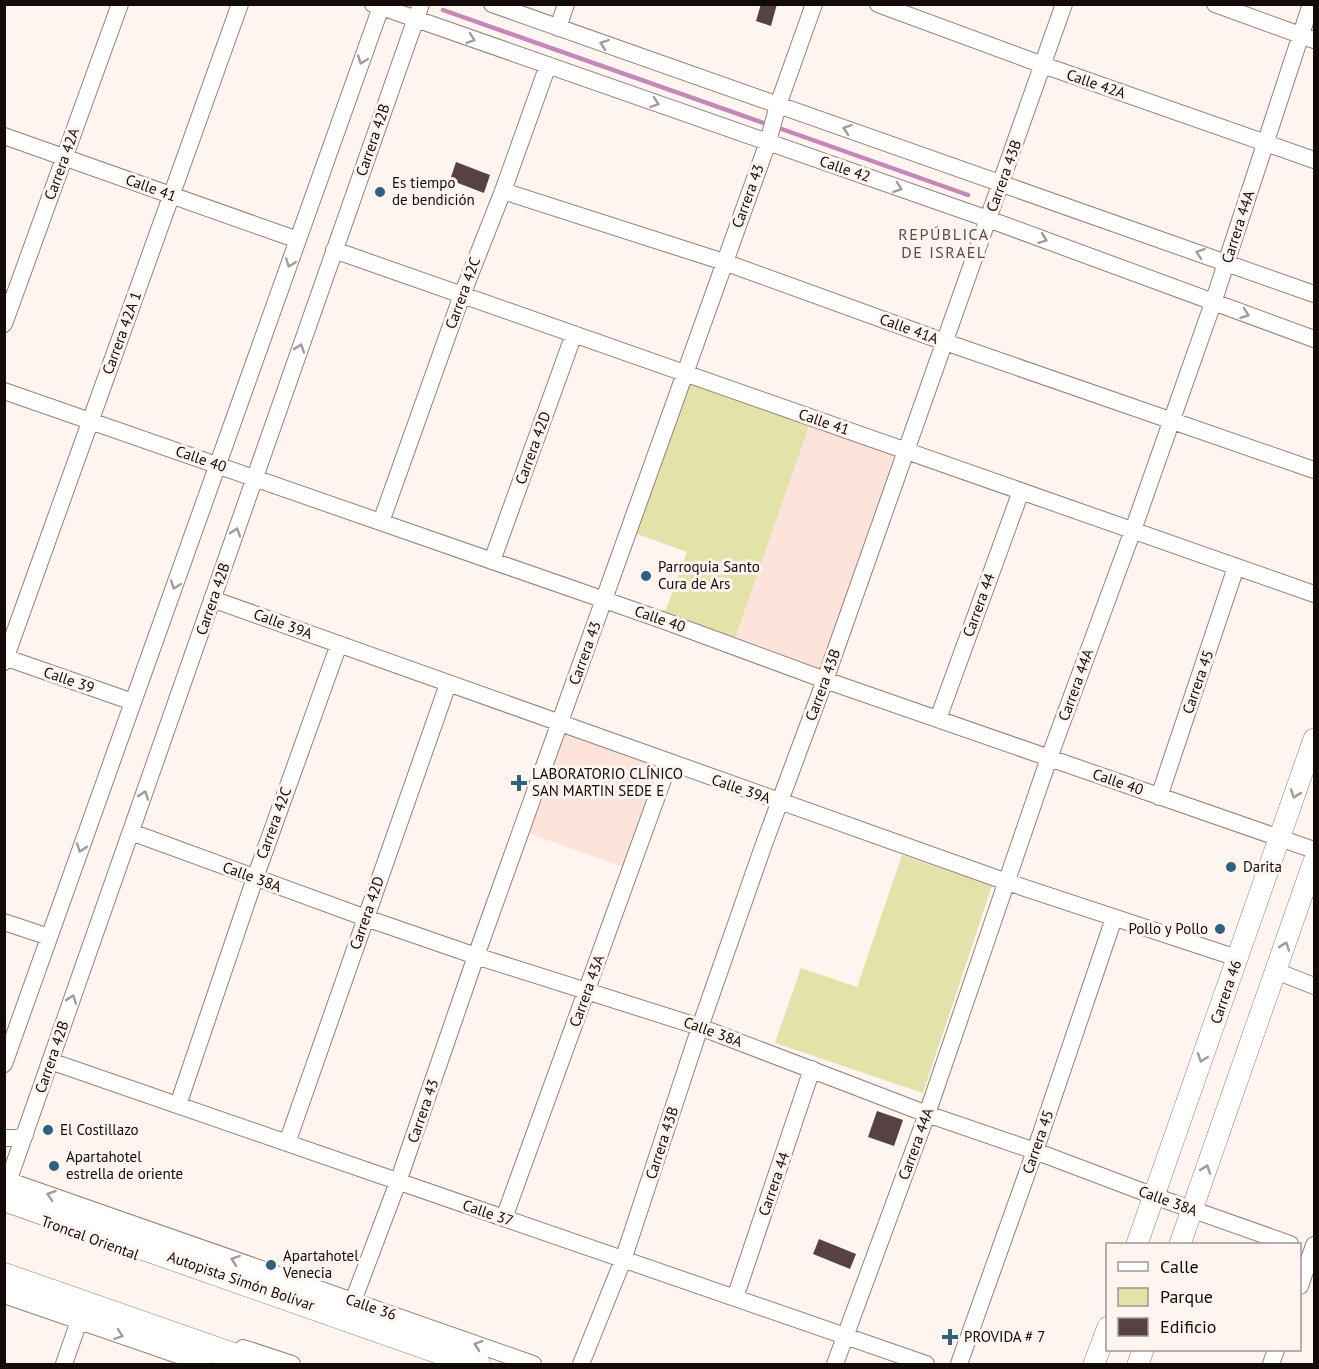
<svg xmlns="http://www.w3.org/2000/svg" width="1319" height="1369" viewBox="0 0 1319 1369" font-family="'PT Sans',sans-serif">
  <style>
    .built { fill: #fde4db }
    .green { fill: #e2e2a9 }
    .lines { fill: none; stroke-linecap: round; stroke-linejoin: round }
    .stream { stroke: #c488b7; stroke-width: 4.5 }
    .building { fill: #564245 }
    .minor-casing { stroke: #958078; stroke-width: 18 }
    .major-casing { stroke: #958078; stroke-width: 22 }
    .highway-casing { stroke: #958078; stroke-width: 27 }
    .minor { stroke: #fff; stroke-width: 16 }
    .major { stroke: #fff; stroke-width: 21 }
    .highway { stroke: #fff; stroke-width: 26 }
    .oneway { stroke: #a09d9c }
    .poi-dot { fill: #2d627e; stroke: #fef5f1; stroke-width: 2 }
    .labels { text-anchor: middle; stroke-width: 6; stroke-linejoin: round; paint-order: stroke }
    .street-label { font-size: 15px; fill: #120b08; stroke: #fef5f1 }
    .poi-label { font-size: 15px; fill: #120b08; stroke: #fef5f1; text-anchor: start }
    .neighbourhood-label { font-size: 16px; letter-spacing: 1.5px; fill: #5d4a43; stroke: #fef5f1 }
  </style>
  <rect width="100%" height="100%" fill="#fef5f1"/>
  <path class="built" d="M812 418 906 451 825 680 733 644Z
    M559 724 669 763 631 870 522 831Z"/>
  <path class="green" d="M685 373 812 418 733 644 662 620 687 552 629 531Z
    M902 855 992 886 923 1093 775 1043 801 968 857 987Z"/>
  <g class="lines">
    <path class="stream" d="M443 10 769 125
      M776 127 968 195"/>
  </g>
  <path class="building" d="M761 4H777L771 26 756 21Z
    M456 162 490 175 484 193 450 180Z
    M877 1111 903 1120 894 1146 868 1137Z
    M819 1239 856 1254 850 1269 813 1254Z"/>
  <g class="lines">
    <defs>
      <path id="minor" d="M373 4 988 219 1314 339
        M492 4 1314 294
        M878 4 1043 65 1314 160
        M1215 4 1314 40
        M558 28 566 4
        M4 136 298 240
        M503 191 724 262 945 342 1314 470
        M334 250 1314 594
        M4 324 120 4
        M4 391 662 620 825 680 1314 850
        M381 522 462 295 503 191 548 65
        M492 561 574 334
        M212 599 1007 882 1237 958
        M4 657 133 702
        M4 662 240 4
        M938 719 1021 491
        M1159 797 1236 567
        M131 832 366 918 476 956 700 1027 927 1114 1035 1151 1154 1196 1290 1244
        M4 922 49 937
        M1276 971 1314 986
        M50 1061 926 1364
        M4 1064 382 4
        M178 1105 255 878 339 644
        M4 1138H17L25 1135
        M287 1143 448 684
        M4 1179 533 1364
        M4 1193 421 4
        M504 1218 669 763
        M1300 1286 1314 1245
        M4 1295 204 1364
        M735 1298 812 1069
        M353 1301 398 1182 476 956 768 142 778 105 814 4
        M243 1348 292 1364
        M64 1364 79 1321
        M581 1364 623 1260 700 1027 764 844 825 680 1064 4
        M835 1364 927 1114 1049 758 1133 530 1213 303 1311 4
        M959 1364 1035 1151 1114 918
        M1271 1364 1276 1350"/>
      <path id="major" d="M1137 1244 1314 739
        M1180 1244 1314 861
        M1094 1364 1108 1327
        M1138 1364 1143 1350"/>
      <path id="highway" d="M4 1198 477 1364
        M4 1276 256 1364"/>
    </defs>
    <use href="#minor" class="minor-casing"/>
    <use href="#major" class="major-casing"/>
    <use href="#highway" class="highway-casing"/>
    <use href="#minor" class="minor"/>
    <use href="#major" class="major"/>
    <use href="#highway" class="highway"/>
  </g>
  <defs><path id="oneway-chevron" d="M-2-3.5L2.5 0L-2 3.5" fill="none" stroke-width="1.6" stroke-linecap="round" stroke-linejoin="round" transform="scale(1.5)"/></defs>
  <g class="oneway">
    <use href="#oneway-chevron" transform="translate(471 39) rotate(19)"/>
    <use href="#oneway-chevron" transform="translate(604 44) rotate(-161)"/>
    <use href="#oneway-chevron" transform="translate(362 60) rotate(110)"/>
    <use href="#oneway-chevron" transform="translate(655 103) rotate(19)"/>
    <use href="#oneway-chevron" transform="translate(847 129) rotate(-161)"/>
    <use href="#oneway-chevron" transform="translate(898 188) rotate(19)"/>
    <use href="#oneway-chevron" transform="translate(1043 239) rotate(20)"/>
    <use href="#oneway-chevron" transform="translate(1200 253) rotate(-161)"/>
    <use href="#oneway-chevron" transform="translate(290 263) rotate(110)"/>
    <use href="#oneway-chevron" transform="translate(1245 314) rotate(20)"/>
    <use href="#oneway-chevron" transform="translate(300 348) rotate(-71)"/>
    <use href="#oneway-chevron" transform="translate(236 532) rotate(-71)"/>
    <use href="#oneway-chevron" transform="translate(175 585) rotate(110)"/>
    <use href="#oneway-chevron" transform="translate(1295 794) rotate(109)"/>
    <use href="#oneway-chevron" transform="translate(144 795) rotate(-71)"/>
    <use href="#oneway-chevron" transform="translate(81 848) rotate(109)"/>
    <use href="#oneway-chevron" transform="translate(1285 946) rotate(-71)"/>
    <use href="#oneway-chevron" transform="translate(72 999) rotate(-71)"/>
    <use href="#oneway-chevron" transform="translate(1202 1058) rotate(109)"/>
    <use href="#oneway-chevron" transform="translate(1206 1169) rotate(-71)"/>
    <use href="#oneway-chevron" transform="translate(51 1195) rotate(-161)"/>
    <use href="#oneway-chevron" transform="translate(235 1260) rotate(-161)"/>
    <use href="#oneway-chevron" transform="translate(119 1335) rotate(19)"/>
    <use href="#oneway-chevron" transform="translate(478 1345) rotate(-161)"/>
  </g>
  <g class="poi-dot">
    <circle cx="380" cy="192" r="6"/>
    <circle cx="646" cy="576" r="6"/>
    <path d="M516 774h6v6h6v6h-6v6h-6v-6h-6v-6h6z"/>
    <circle cx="1231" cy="867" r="6"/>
    <circle cx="1220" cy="929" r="6"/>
    <circle cx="48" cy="1130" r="6"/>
    <circle cx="54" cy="1166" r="6"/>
    <circle cx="271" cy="1265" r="6"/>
    <path d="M947 1328h6v6h6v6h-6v6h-6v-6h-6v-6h6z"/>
  </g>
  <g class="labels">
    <g class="street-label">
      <text transform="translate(1096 84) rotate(19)" y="5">Calle 42A</text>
      <text transform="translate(373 140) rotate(-71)" y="5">Carrera 42B</text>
      <text transform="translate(62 164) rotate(-70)" y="5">Carrera 42A</text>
      <text transform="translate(845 169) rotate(19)" y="5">Calle 42</text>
      <text transform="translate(1004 176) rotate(-70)" y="5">Carrera 43B</text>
      <text transform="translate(151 188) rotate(20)" y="5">Calle 41</text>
      <text transform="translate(748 196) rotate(-70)" y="5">Carrera 43</text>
      <text transform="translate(1238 227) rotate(-72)" y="5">Carrera 44A</text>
      <text transform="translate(463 293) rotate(-70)" y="5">Carrera 42C</text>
      <text transform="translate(909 329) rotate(20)" y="5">Calle 41A</text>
      <text transform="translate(122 333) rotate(-70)" y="5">Carrera 42A 1</text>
      <text transform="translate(824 422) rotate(19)" y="5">Calle 41</text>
      <text transform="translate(533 448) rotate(-70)" y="5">Carrera 42D</text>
      <text transform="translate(201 459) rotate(19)" y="5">Calle 40</text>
      <text transform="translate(213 599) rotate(-71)" y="5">Carrera 42B</text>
      <text transform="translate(979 605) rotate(-70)" y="5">Carrera 44</text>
      <text transform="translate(660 619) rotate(19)" y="5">Calle 40</text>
      <text transform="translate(283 624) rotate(20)" y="5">Calle 39A</text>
      <text transform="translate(585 653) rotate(-70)" y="5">Carrera 43</text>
      <text transform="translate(69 680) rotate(19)" y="5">Calle 39</text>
      <text transform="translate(1198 682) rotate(-71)" y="5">Carrera 45</text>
      <text transform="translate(823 685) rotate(-70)" y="5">Carrera 43B</text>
      <text transform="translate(1076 685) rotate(-70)" y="5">Carrera 44A</text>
      <text transform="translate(1118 782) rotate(19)" y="5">Calle 40</text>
      <text transform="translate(741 789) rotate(19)" y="5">Calle 39A</text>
      <text transform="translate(274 823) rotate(-70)" y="5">Carrera 42C</text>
      <text transform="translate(252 877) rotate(20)" y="5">Calle 38A</text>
      <text transform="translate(367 913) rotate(-71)" y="5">Carrera 42D</text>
      <text transform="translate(587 991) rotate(-70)" y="5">Carrera 43A</text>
      <text transform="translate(1226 992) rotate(-71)" y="5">Carrera 46</text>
      <text transform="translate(713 1032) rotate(20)" y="5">Calle 38A</text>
      <text transform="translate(52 1057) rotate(-71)" y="5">Carrera 42B</text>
      <text transform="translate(423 1111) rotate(-71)" y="5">Carrera 43</text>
      <text transform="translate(1038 1142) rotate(-71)" y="5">Carrera 45</text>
      <text transform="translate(662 1143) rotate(-72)" y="5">Carrera 43B</text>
      <text transform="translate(916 1144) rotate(-70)" y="5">Carrera 44A</text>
      <text transform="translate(774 1184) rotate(-71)" y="5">Carrera 44</text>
      <text transform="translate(1168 1201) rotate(20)" y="5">Calle 38A</text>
      <text transform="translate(488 1213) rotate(19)" y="5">Calle 37</text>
      <text transform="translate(90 1238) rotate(20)" y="5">Troncal Oriental</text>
      <text transform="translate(241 1281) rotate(19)" y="5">Autopista Simón Bolívar</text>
      <text transform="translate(371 1307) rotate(19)" y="5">Calle 36</text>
    </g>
    <g class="poi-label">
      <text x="392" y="188">Es tiempo<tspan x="392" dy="17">de bendición</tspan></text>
      <text x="658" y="572">Parroquia Santo<tspan x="658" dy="17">Cura de Ars</tspan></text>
      <text x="532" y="779">LABORATORIO CLÍNICO<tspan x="532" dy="17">SAN MARTIN SEDE E</tspan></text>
      <text x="1243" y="872">Darita</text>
      <text x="1208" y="934" text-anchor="end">Pollo y Pollo</text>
      <text x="60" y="1135">El Costillazo</text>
      <text x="66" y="1162">Apartahotel<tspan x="66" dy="17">estrella de oriente</tspan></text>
      <text x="283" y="1261">Apartahotel<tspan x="283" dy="17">Venecia</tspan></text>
      <text x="964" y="1342">PROVIDA # 7</text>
    </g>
    <g class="neighbourhood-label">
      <text x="944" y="240">REPÚBLICA<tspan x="944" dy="18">DE ISRAEL</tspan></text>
    </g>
  </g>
  <rect width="1319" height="1369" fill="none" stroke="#120b08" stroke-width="12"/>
  <rect x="1106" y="1243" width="195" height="108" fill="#fef5f1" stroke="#a09794" stroke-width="1.5"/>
  <rect x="1118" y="1262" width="30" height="9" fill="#ffffff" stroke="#a09794" stroke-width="1.5"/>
  <text x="1160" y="1273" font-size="18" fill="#120b08">Calle</text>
  <rect x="1118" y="1288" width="30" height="18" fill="#e2e2a9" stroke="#a09794" stroke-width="1.5"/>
  <text x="1160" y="1303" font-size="18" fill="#120b08">Parque</text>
  <rect x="1118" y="1318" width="30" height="18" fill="#564245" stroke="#a09794" stroke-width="1.5"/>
  <text x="1160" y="1333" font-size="18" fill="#120b08">Edificio</text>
</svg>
